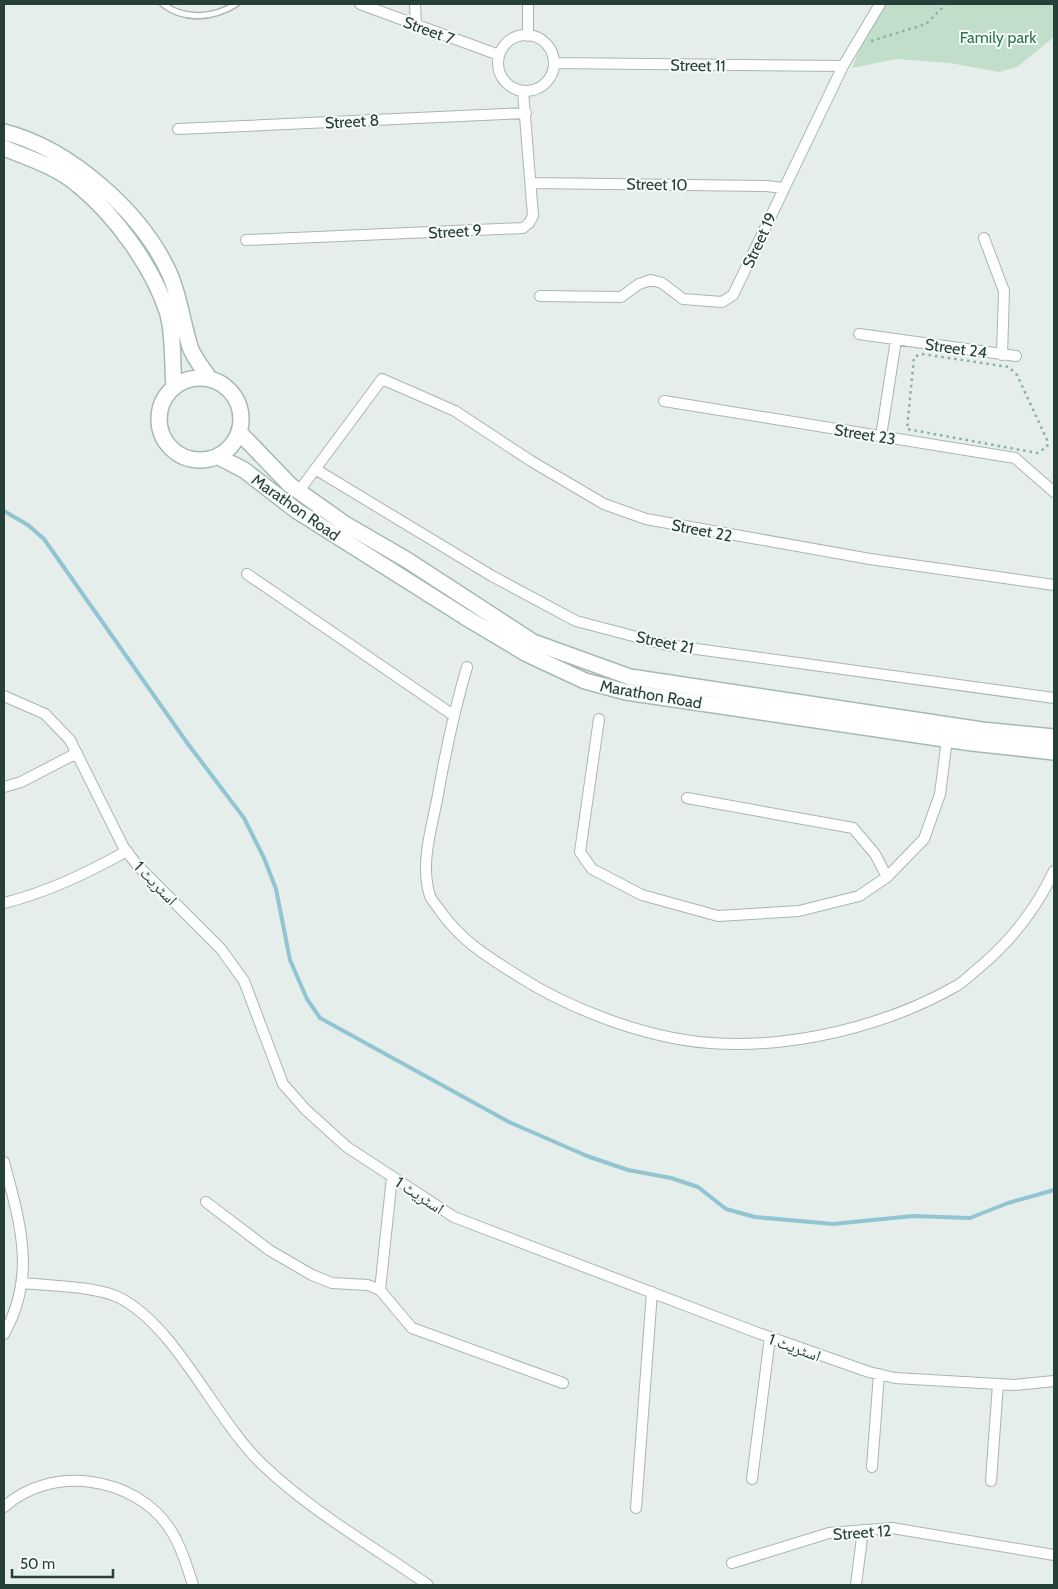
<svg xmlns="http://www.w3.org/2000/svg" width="1058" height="1589" viewBox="0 0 1058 1589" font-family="Cabin,'Noto Naskh Arabic',sans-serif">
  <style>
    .green { fill: #c0dec9 }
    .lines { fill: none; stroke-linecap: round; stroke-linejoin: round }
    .stream { stroke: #90c5d1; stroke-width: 4 }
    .service-casing { stroke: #a8b6b2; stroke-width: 8 }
    .minor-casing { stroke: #a8b6b2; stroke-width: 12 }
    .secondary-casing { stroke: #a4bab3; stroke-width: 18 }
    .path { stroke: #87b1a5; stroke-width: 2.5; stroke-dasharray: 2.5 4; stroke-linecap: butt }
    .service { stroke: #fff; stroke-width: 5 }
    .minor { stroke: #fff; stroke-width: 10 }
    .secondary { stroke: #fff; stroke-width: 15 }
    .labels { text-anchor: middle; stroke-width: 4; stroke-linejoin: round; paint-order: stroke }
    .street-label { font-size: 16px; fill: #254039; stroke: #f6faf8 }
    .park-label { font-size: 16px; fill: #30764d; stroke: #f6faf8 }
  </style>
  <rect width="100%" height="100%" fill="#e6eeeb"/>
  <path class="green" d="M886 4H1054V37L1017 67 999 72 950 63 896 59 852 68 865 37Z"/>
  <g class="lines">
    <path class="stream" d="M4 511 28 525 44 539 188 744 244 818 264 858 276 889 290 960 307 999 320 1018 509 1122 587 1156 628 1170 671 1178 698 1187 726 1209 755 1217 833 1224 913 1216 970 1218 1008 1203 1054 1190"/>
    <defs>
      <path id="service" d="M163 4C184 21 214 18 236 4"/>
      <path id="minor" d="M360 4 499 55
        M415 4 416 26
        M528 4V36
        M498 63a28 28 0 1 1 56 0a28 28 0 1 1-56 0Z
        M554 63 843 66
        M178 129 526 113
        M531 183 766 186 783 188
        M984 238 1004 291 1002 355
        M246 240 523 228 529 223 533 216 523 91
        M540 296 621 297 639 284 651 280 662 283 683 299 722 302 733 295 843 66 880 4
        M859 334 1016 356
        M664 401 1015 458 1054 492
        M881 436 896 340
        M315 469 492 576 576 621 667 645 1054 698
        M299 491 382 379 455 411 531 461 604 504 646 519 870 559 1054 585
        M247 574 453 715
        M467 667C454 711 445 754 437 800 431 830 420 865 430 896 432 901 438 907 441 912 462 941 485 955 515 974 569 1009 645 1038 710 1043 792 1049 887 1026 958 985 966 980 973 972 981 966 1013 939 1036 909 1054 871
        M4 696 45 714 70 740 124 848 138 866 221 949 244 981 283 1084 306 1110 347 1147 454 1217 758 1333 869 1372 895 1378 1015 1385 1054 1381
        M599 719 580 852 592 869 642 895 718 916 799 911 859 896 887 877 924 839 940 794 947 739
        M4 787 21 782 77 753
        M687 798 853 828 875 854 887 877
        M4 903C48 892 87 873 127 851
        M4 1162C20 1223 37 1275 4 1334
        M206 1202 269 1250 312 1275 332 1283 368 1285 380 1290 412 1328 563 1383
        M23 1283C50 1286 97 1286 120 1298 178 1328 215 1421 265 1467 314 1513 374 1547 428 1585
        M380 1290 392 1177
        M872 1467 879 1374
        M752 1479 770 1337
        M991 1481 998 1384
        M4 1507C51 1464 135 1476 170 1529 181 1546 187 1566 193 1585
        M636 1508 652 1292
        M732 1563 829 1533 892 1528 1054 1555
        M856 1585 863 1530"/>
      <path id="secondary" d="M4 132C71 149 144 214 171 277 180 300 183 324 190 347 194 358 203 369 210 379
        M4 148C29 158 57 167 78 185 115 215 152 266 167 311 174 332 172 364 174 387
        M159 419a41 41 0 1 1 82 0a41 41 0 1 1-82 0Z
        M239 432 290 485 345 524 407 560 533 642 630 677 982 730 1054 737
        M219 457 244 470 297 511 465 617 527 654 585 681 626 692 972 743 1054 752"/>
    </defs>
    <use href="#service" class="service-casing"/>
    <use href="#minor" class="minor-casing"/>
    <use href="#secondary" class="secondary-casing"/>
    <path class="path" d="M871 41 926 24 946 4
      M922 354 1009 367 1017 375 1048 442 1047 447 1037 453 907 429 914 357Z"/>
    <use href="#service" class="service"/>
    <use href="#minor" class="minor"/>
    <use href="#secondary" class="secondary"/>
  </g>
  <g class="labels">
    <g class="street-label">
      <text transform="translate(429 30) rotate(20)" y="6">Street 7</text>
      <text transform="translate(698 65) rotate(1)" y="6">Street 11</text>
      <text transform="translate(352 121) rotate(-3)" y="6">Street 8</text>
      <text transform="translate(657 184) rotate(1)" y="6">Street 10</text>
      <text transform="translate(455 231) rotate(-3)" y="6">Street 9</text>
      <text transform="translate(759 240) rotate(-65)" y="6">Street 19</text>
      <text transform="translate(956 348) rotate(8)" y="6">Street 24</text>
      <text transform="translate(865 434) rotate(9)" y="6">Street 23</text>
      <text transform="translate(296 507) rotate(35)" y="6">Marathon Road</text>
      <text transform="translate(702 530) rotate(11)" y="6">Street 22</text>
      <text transform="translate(665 642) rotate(12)" y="6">Street 21</text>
      <text transform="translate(651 694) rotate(10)" y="6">Marathon Road</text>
      <text transform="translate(156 883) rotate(46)" y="6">اسٹریٹ 1</text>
      <text transform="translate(420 1195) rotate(33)" y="6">اسٹریٹ 1</text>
      <text transform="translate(795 1347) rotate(20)" y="6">اسٹریٹ 1</text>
      <text transform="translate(862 1532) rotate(-4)" y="6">Street 12</text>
    </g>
    <g class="park-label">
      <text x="998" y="43">Family park</text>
    </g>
  </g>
  <rect width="1058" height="1589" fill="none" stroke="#254039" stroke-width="10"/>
  <path d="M12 1569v8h101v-8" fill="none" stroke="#254039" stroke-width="2.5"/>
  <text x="20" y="1569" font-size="15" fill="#254039" stroke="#f6faf8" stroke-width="4" paint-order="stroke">50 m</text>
</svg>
